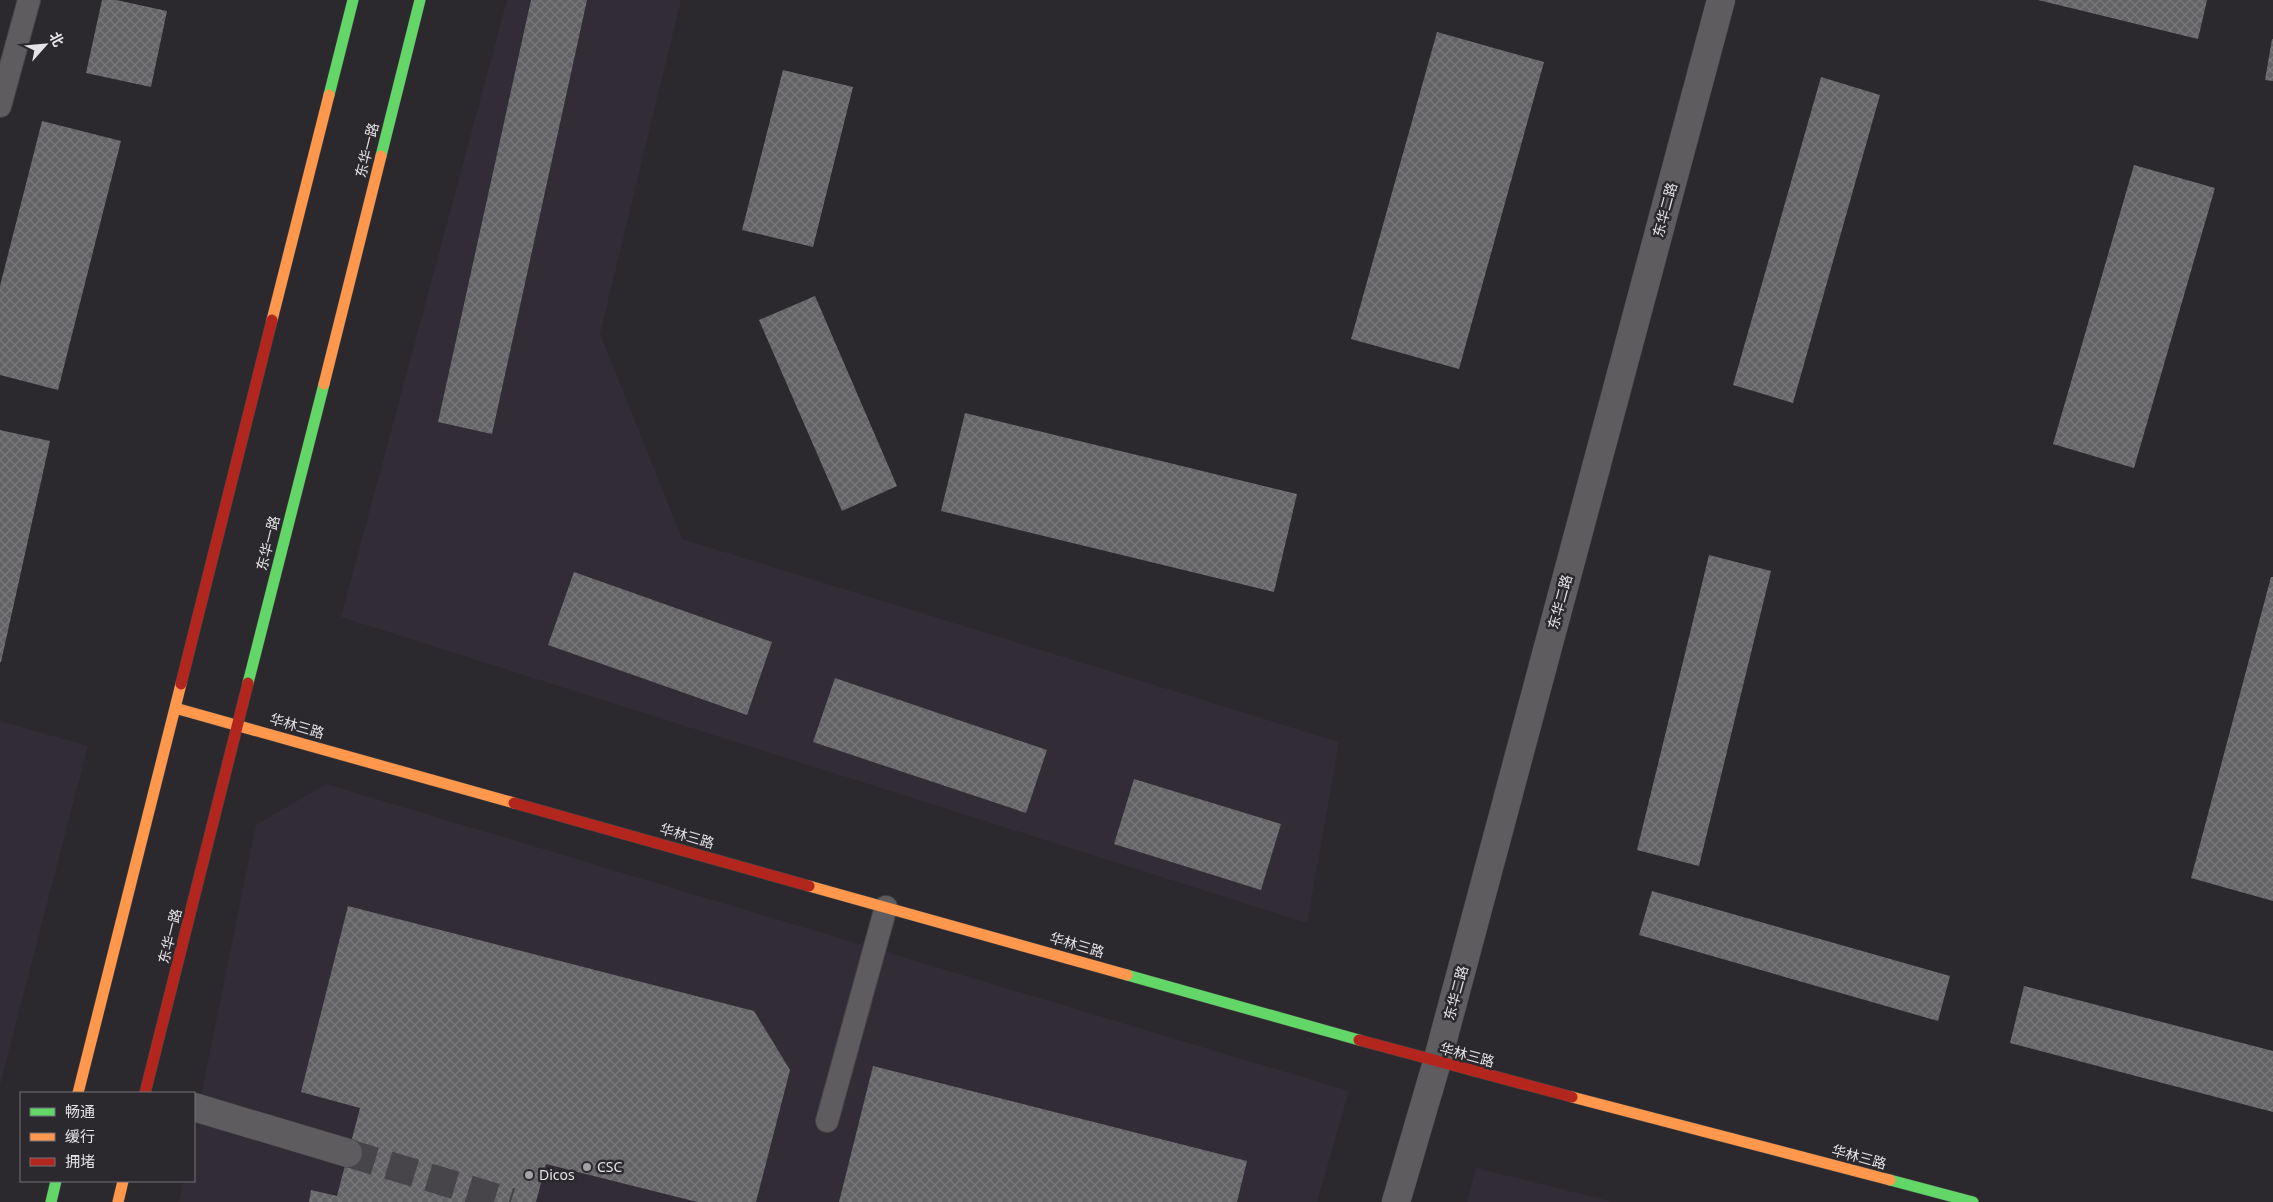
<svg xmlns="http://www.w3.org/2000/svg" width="2273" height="1202" viewBox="0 0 2273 1202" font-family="'Noto Sans','Noto Sans SC',sans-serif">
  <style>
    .built { fill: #322c37 }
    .building { fill: url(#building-cross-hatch) }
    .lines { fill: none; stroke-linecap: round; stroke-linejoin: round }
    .street-tunnel { stroke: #474549; stroke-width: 28; stroke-dasharray: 28 14; stroke-linecap: butt }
    .lane-casing { stroke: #464547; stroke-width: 24 }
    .street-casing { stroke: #464547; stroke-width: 29 }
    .fast-casing { stroke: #464547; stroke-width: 12 }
    .slow-casing { stroke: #464547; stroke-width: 12 }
    .jam-casing { stroke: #464547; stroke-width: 12 }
    .lane { stroke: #5e5c5f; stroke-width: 22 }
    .street { stroke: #5e5c5f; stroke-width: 28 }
    .fast { stroke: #63d668; stroke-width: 11 }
    .slow { stroke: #ff974d; stroke-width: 11 }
    .jam { stroke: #b3261e; stroke-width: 11 }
    .poi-dot { fill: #a4a2a6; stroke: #2b282e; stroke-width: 2 }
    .labels { text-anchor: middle; stroke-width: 5; stroke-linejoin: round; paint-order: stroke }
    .street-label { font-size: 14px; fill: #e5e3e7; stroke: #2b282e }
    .poi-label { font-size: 14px; fill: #e5e3e7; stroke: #2b282e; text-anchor: start }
  </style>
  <defs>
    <pattern id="building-cross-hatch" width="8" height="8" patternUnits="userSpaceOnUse" patternTransform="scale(1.25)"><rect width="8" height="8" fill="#636265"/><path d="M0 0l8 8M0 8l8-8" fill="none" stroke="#79787b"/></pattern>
  </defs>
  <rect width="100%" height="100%" fill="#2b292d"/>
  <path class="built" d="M507 0H681L600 334 682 539 1339 742 1307 923 341 617Z
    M0 721 88 746 0 1085Z
    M326 784 1349 1091 1317 1202H179L183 1181H194V1130L256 825Z
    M1476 1168 1614 1202H1467Z"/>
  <path class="building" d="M102 0H116L167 11 151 87 86 73Z
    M531 0H587L492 434 438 422Z
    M2038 0H2207L2198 39Z
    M1437 32 1544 62 1459 369 1351 339Z
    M2272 39H2273V81L2265 80Z
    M783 70 853 87 813 247 742 230Z
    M1821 77 1880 95 1793 403 1733 385Z
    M42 121 121 141 58 390 0 375V286Z
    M2134 165 2215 188 2134 468 2053 444Z
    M815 296 897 486 842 511 759 320Z
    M965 413 1297 494 1274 592 941 511Z
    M0 430 50 441 1 662H0Z
    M1709 555 1771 571 1699 866 1637 850Z
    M574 572 772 642 747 715 548 645Z
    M2271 577H2273V901L2191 878Z
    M835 678 1047 750 1026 813 813 742Z
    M1134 779 1281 824 1261 890 1114 844Z
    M1652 891 1950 976 1938 1021 1639 935Z
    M348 906 754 1011 790 1070 756 1202H697L546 1164 536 1202H309L311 1190 337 1196 360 1108 301 1092Z
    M2024 986 2273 1051V1112L2010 1043Z
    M873 1066 1247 1161 1237 1202H839Z"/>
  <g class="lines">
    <path class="street-tunnel" d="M348 1153 511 1202"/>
    <defs>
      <path id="lane" d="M0 106 29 0
        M827 1121 886 907"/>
      <path id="street" d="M194 1107 348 1153
        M1396 1202 1437 1062 1721 0"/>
      <path id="fast" d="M329 95 353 0
        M381 156 420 0
        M248 683 324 384
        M1127 975 1359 1040
        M1890 1180 1973 1202
        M51 1202 56 1181"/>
      <path id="slow" d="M272 320 329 95
        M324 384 381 156
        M175 708 514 803
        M809 886 1127 975
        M78 1093 181 684
        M1572 1097 1890 1180
        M118 1202 123 1181"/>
      <path id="jam" d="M181 684 272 320
        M514 803 809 886
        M1359 1040 1572 1097
        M145 1093 248 683"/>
    </defs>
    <use href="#lane" class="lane-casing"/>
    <use href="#street" class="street-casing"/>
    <use href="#fast" class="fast-casing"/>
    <use href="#slow" class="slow-casing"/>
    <use href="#jam" class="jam-casing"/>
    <use href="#lane" class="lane"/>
    <use href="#street" class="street"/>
    <use href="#fast" class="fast"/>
    <use href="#slow" class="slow"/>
    <use href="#jam" class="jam"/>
  </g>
  <g class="poi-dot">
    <circle cx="587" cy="1167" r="5"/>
    <circle cx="529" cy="1175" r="5"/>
  </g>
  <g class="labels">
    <g class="street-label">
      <text transform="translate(367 150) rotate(-76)" y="5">东华一路</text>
      <text transform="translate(1665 210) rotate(-75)" y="5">东华二路</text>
      <text transform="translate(268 543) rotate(-76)" y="5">东华一路</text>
      <text transform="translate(1560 602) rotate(-75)" y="5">东华二路</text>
      <text transform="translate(297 726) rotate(16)" y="5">华林三路</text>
      <text transform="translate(687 836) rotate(16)" y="5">华林三路</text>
      <text transform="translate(170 936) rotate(-76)" y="5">东华一路</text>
      <text transform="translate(1077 945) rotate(16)" y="5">华林三路</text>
      <text transform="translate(1456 993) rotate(-75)" y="5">东华二路</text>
      <text transform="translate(1467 1055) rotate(15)" y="5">华林三路</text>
      <text transform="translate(1859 1157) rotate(15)" y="5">华林三路</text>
    </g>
    <g class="poi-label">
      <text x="597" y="1172">CSC</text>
      <text x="539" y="1180">Dicos</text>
    </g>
  </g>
  <rect x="20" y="1092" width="175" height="90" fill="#2b282e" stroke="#757378"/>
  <rect x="30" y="1108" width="25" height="8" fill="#63d668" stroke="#757378"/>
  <text x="65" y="1117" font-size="15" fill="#e5e3e7">畅通</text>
  <rect x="30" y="1133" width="25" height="8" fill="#ff974d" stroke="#757378"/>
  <text x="65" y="1142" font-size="15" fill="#e5e3e7">缓行</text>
  <rect x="30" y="1158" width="25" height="8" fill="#b3261e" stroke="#757378"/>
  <text x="65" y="1167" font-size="15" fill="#e5e3e7">拥堵</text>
  <g transform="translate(45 45) rotate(63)" stroke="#2b282e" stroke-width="4" paint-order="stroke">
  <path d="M0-4L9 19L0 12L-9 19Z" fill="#e5e3e7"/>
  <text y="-8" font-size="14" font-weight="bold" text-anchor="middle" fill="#e5e3e7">北</text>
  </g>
</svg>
